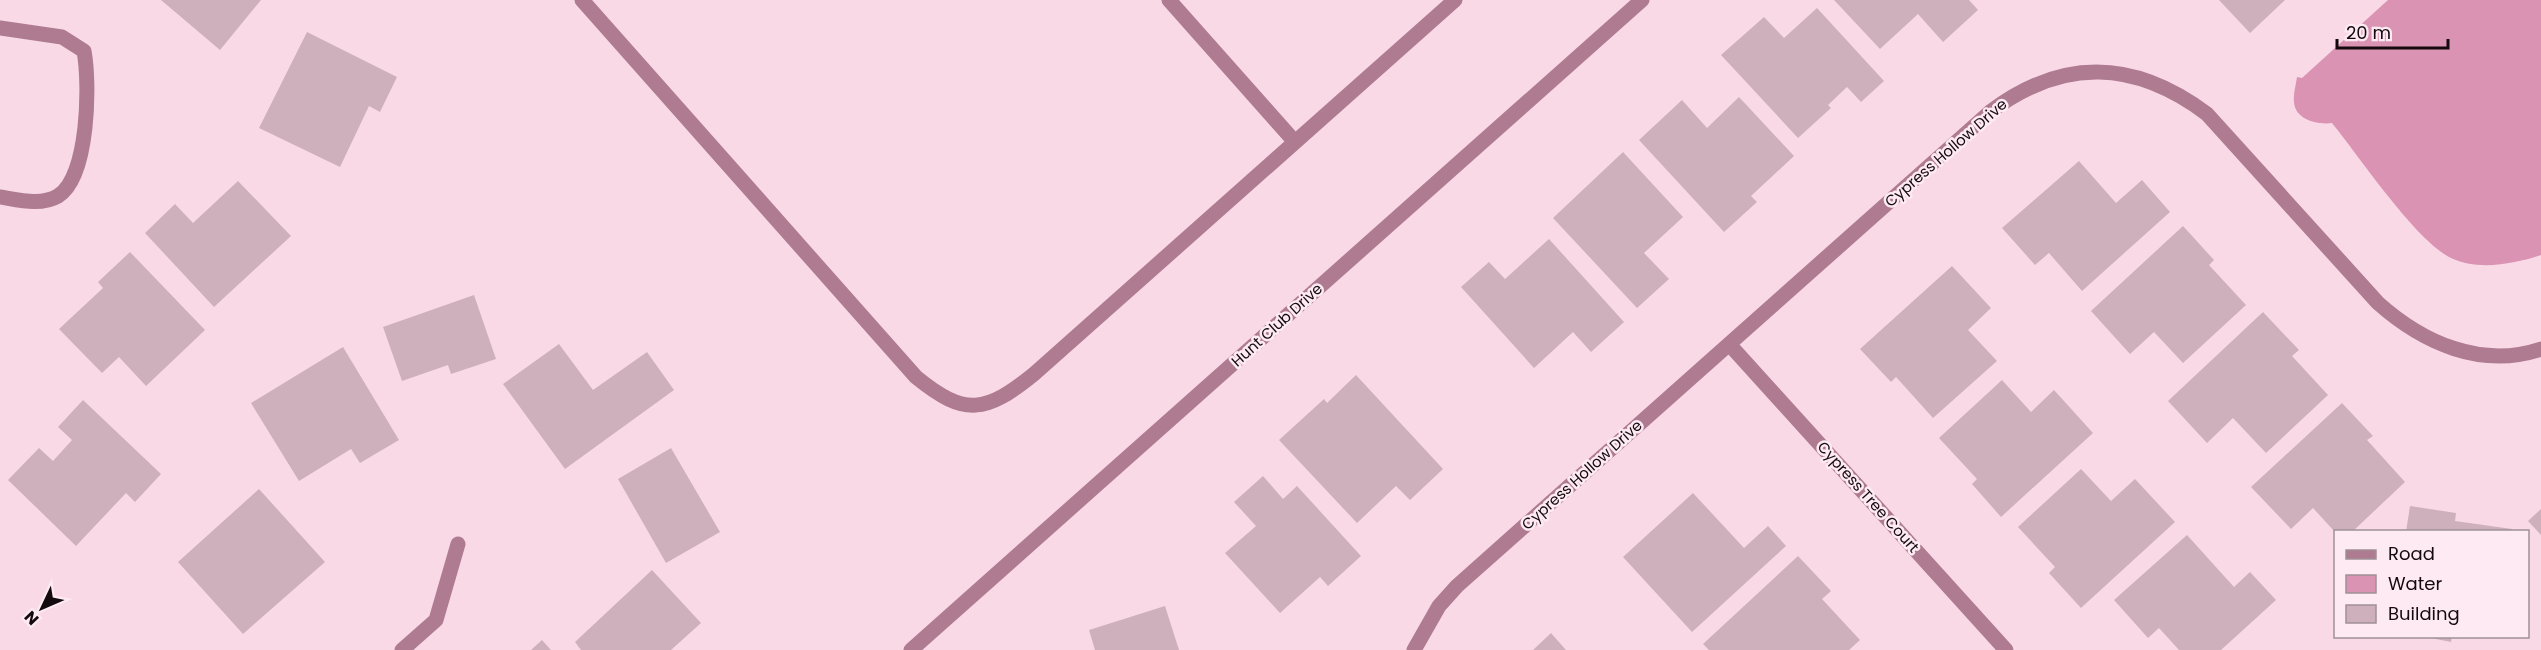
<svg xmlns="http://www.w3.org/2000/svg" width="2541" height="650" viewBox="0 0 2541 650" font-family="Poppins,sans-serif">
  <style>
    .water { fill: #da93b2 }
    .building { fill: #ceb0bc }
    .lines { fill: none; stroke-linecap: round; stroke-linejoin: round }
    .service { stroke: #ae7b91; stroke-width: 15 }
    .minor { stroke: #ae7b91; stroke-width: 15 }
    .labels { text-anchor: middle; stroke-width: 5; stroke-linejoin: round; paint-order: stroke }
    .street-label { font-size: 15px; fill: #140a0e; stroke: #fdeaf2 }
  </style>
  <rect width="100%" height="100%" fill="#f9d9e6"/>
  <path class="water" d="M2388 0H2541V255C2514 264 2478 271 2451 258 2415 240 2359 156 2332 123 2318 125 2295 120 2294 102 2293 94 2296 85 2297 77L2302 78Z"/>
  <path class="building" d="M161 0H261L220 50Z
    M1834 0H1969L1978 10 1943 42 1918 14 1880 49Z
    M2219 0H2285L2250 33Z
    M1817 8 1884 81 1861 102 1847 87 1828 105 1831 108 1798 138 1721 55 1764 17 1784 38Z
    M307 32 397 77 380 112 369 106 340 167 259 128Z
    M1739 97 1794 156 1751 196 1757 202 1724 232 1639 140 1682 100 1707 128Z
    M1623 152 1683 217 1644 253 1669 279 1637 308 1553 218Z
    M2079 161 2116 203 2142 180 2170 212 2082 291 2049 253 2035 265 2002 228Z
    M238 181 291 236 214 307 145 233 175 204 193 223Z
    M2183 226 2214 260 2209 265 2246 305 2183 363 2154 332 2130 354 2091 311Z
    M1549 239 1624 322 1591 352 1573 332 1534 368 1461 287 1489 262 1505 279Z
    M130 252 205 330 146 386 119 357 102 373 59 329 103 288 98 282Z
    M1952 266 1991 308 1968 330 1997 361 1933 418 1896 377 1891 382 1860 349Z
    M474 295 496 359 451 374 448 365 402 381 383 327Z
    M2263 312 2299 350 2292 356 2328 395 2266 453 2233 418 2207 443 2168 401Z
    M559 344 593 390 647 352 674 390 565 469 503 384Z
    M343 347 399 440 360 463 351 449 299 481 251 403Z
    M1356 375 1443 469 1410 500 1396 486 1357 523 1279 440 1324 399 1327 403Z
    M2002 380 2031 412 2054 390 2093 433 2001 517 1972 484 1977 479 1939 438Z
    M83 400 161 474 135 502 126 493 76 546 8 480 39 448 53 461 72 440 58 427Z
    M2342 403 2373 436 2367 440 2405 482 2352 532H2335L2313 508 2291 529 2251 487Z
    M671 448 720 532 666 563 618 479Z
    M2081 469 2111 501 2135 479 2175 522 2081 608 2049 573 2055 567 2018 527Z
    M1263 476 1283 499 1297 486 1361 556 1328 586 1320 577 1280 613 1225 553 1256 526 1234 502Z
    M259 489 325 562 243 634 178 562Z
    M1693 493 1744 548 1768 526 1786 546 1692 632 1623 557Z
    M2410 506 2456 513 2455 521 2512 529 2511 532H2406Z
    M2541 509V535L2528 521Z
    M2187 535 2234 587 2250 572 2276 600 2221 650H2179L2159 628 2148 638 2114 600Z
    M1798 556 1831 591 1822 599 1860 640 1849 650H1709L1703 644Z
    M652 570 701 623 671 650H581L575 642Z
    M1165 606 1179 650H1095L1089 630Z
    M1551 633 1566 650H1533Z
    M2421 636H2452L2451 642Z
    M542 640 551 650H531Z"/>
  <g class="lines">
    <path class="service" d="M582 0 916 377C965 417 986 413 1034 374L1455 0
      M1169 0 1295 142"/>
    <path class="minor" d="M0 28 62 37 84 51C90 83 89 177 58 196 41 206 19 200 0 197
      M1729 344 2006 650
      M402 650 436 620 458 544
      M911 650 1642 0
      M1414 650 1439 606 1457 586 1990 112C2063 57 2135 60 2207 114L2378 303C2423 343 2481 369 2541 349"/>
  </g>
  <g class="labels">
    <g class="street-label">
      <text transform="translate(1946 153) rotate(-41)" y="5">Cypress Hollow Drive</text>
      <text transform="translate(1277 325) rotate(-42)" y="5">Hunt Club Drive</text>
      <text transform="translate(1582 475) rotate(-42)" y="5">Cypress Hollow Drive</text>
      <text transform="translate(1868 497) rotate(48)" y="5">Cypress Tree Court</text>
    </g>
  </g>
  <rect x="2334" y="530" width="195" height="108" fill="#fdeaf2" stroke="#a09097" stroke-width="1.5"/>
  <rect x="2346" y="550" width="30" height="9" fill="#ae7b91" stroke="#a09097" stroke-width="1.5"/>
  <text x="2388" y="560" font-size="18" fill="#140a0e">Road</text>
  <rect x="2346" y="575" width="30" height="18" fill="#da93b2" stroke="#a09097" stroke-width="1.5"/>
  <text x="2388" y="590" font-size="18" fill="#140a0e">Water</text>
  <rect x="2346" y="605" width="30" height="18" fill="#ceb0bc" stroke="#a09097" stroke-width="1.5"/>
  <text x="2388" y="620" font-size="18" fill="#140a0e">Building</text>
  <g transform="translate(42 608) rotate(226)" stroke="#fdeaf2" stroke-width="4.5" paint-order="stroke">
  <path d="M0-4.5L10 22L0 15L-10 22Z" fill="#140a0e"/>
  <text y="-9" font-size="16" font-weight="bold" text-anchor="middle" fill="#140a0e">N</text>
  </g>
  <path d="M2337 39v9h111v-9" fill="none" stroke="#140a0e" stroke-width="3"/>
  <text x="2346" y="39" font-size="18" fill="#140a0e" stroke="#fdeaf2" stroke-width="4.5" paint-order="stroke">20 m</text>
</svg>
